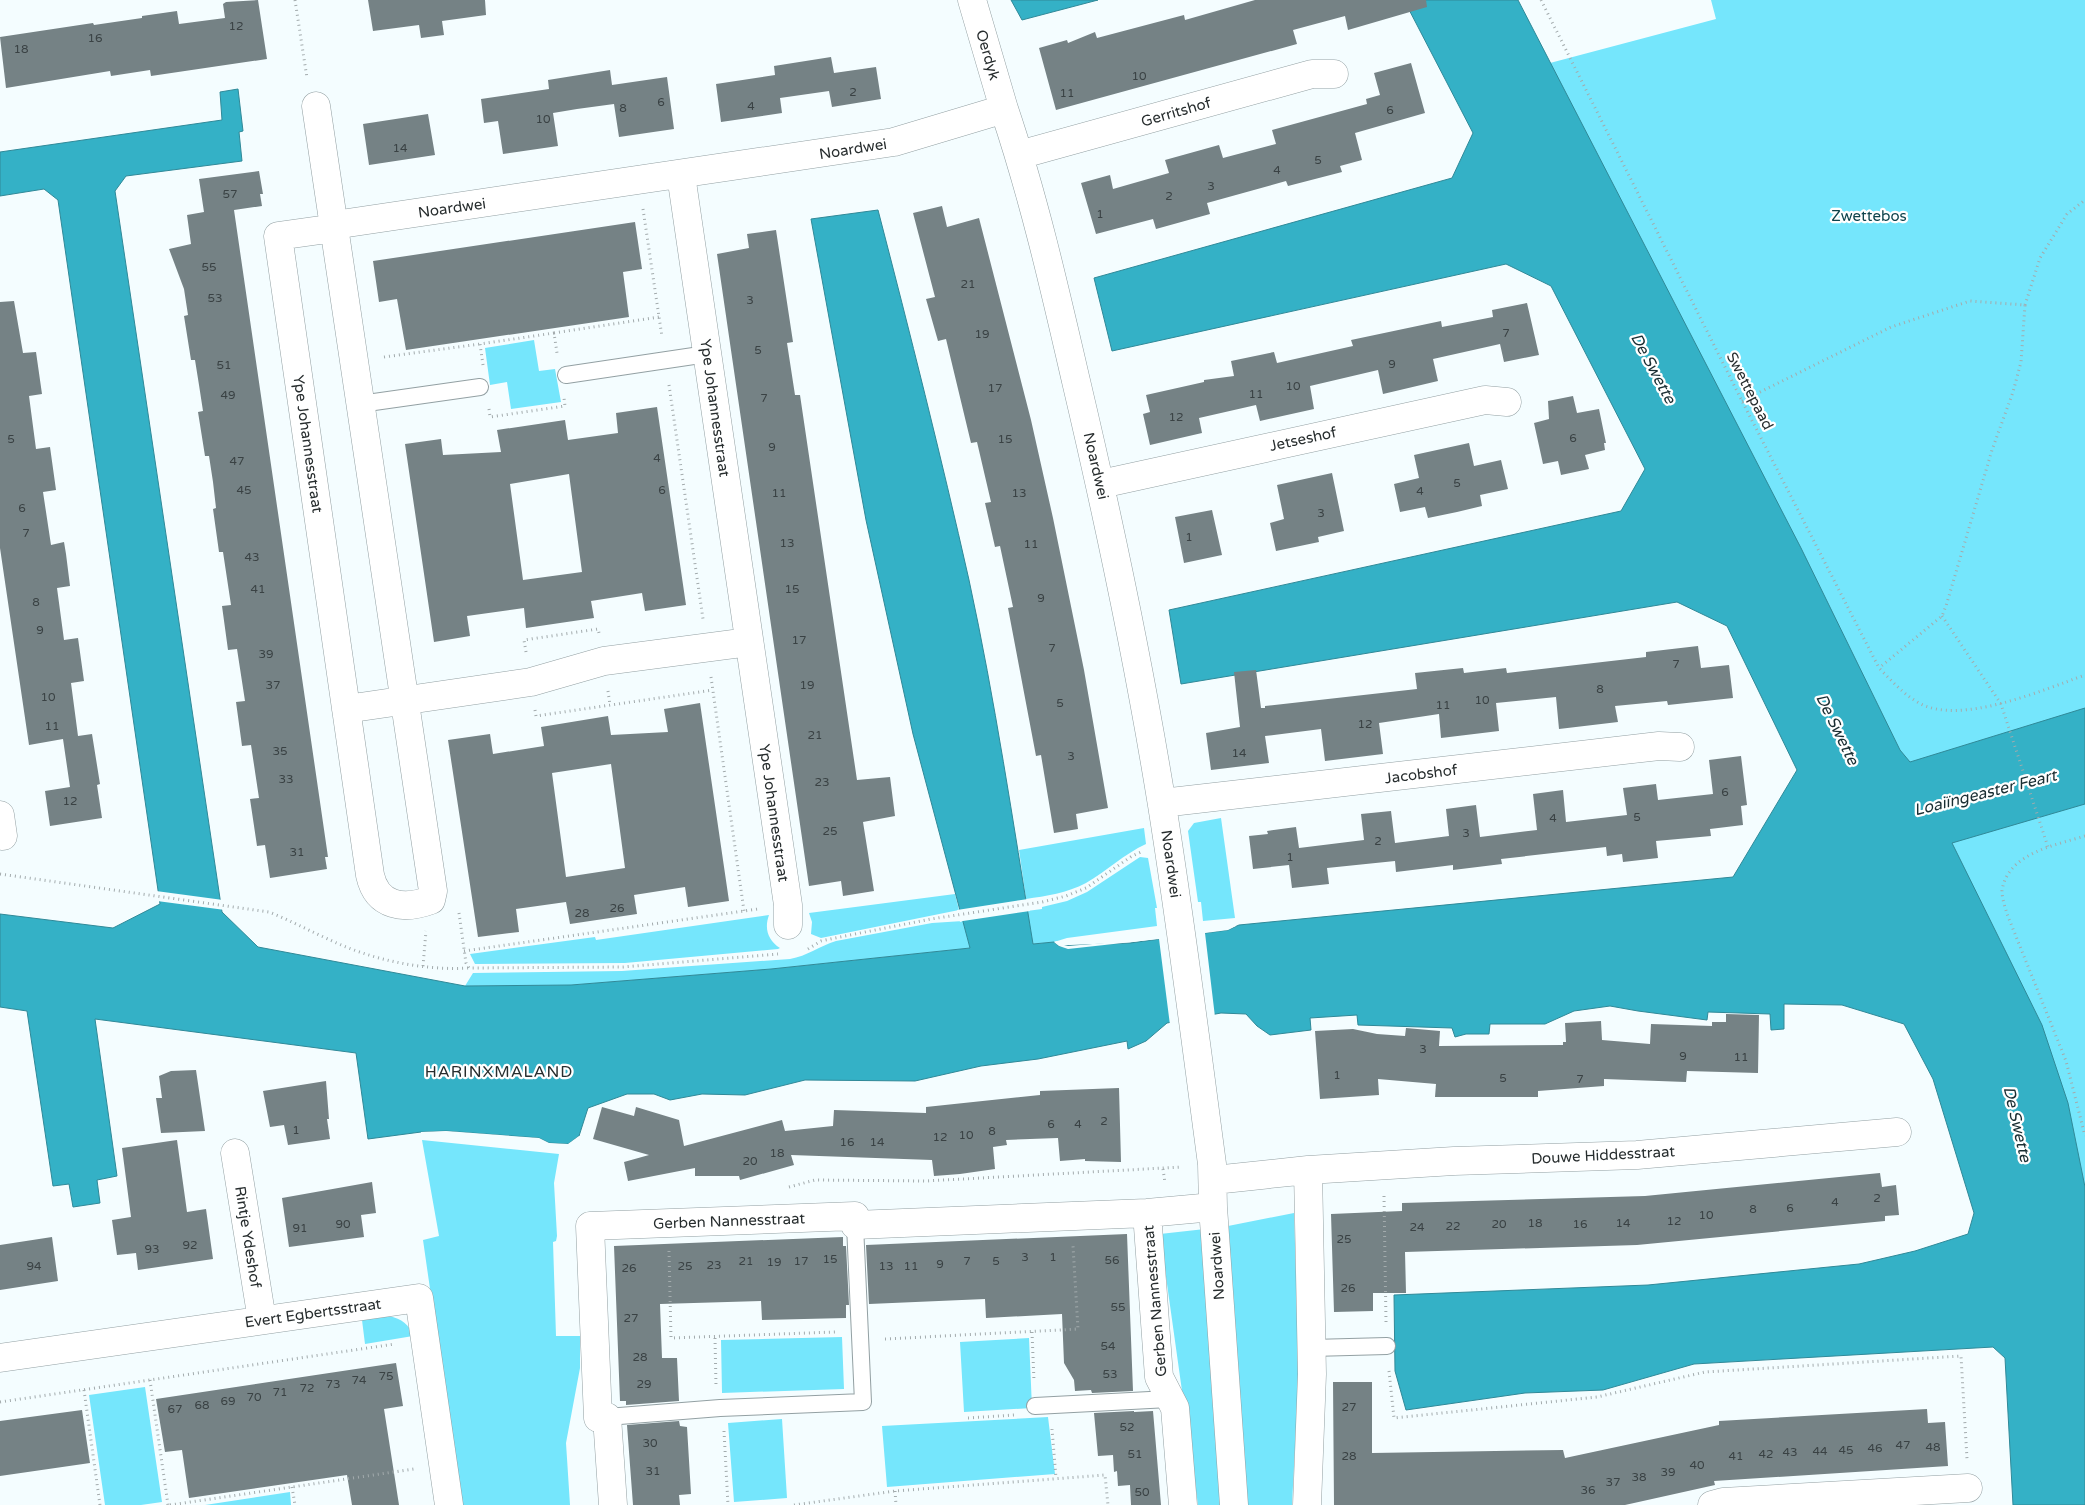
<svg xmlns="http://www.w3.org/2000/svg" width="2085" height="1505" viewBox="0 0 2085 1505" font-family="'Varela Round',sans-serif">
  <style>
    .green { fill: #75e6fc }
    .water { fill: #34b1c6; stroke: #308998 }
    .pier { fill: #f4fdff }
    .building { fill: #758285; fill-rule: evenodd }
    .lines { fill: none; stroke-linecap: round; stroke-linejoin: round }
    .service-casing { stroke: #93a0a3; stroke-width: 18 }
    .minor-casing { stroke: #93a0a3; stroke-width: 29 }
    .path { stroke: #a3abad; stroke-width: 3; stroke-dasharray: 1 4; stroke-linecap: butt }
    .service { stroke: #fff; stroke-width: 16 }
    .minor { stroke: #fff; stroke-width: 28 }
    .labels { text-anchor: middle; stroke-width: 4.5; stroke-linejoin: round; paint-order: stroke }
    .number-label { font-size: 12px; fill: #3a4244 }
    .street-label { font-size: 15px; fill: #272d2e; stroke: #fff }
    .park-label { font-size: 15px; fill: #0d434c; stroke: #fff }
    .water-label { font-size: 16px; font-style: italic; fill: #1a2e33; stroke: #fff }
    .neighbourhood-label { font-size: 16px; letter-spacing: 1px; fill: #272d2e; stroke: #fff }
  </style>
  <rect width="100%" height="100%" fill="#f4fdff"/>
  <path class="green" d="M1711 0H2085V1259L1582 126 1550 63 1716 19Z
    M534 340 539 371 555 369 561 402 511 409 507 382 490 385 485 348Z
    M1221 818 1235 918 1203 921 1201 902H1198L1188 831 1194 823Z
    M1144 828 1146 844C1124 854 1107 871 1086 883 1067 893 1046 896 1026 899L1019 850Z
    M1140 857 1148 858 1157 908H1155L1157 926 1067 938 1054 942 1033 944 1027 911 1042 909V907L1067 901 1087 892Z
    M955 894 959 910 821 938 811 934 812 922 809 913Z
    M769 915C764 929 768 940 780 948L778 949 625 963 475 964 470 954 595 937 596 940Z
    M963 921 970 948 771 969 571 985 465 986 473 973 622 971 790 959C807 956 820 946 836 941L932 923Z
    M422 1140 559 1154 554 1183 557 1236 556 1241 553 1242 556 1336H580V1368L566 1443 570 1505H461L423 1240 439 1236Z
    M1294 1213 1299 1369 1292 1505H1247L1228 1226Z
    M1205 1229 1223 1505H1198L1160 1234Z
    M389 1316C402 1319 409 1324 413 1336L365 1344 362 1320Z
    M842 1337 844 1389 722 1393 721 1340Z
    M1029 1338 1032 1408 964 1412 960 1342Z
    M145 1387 162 1502 141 1505H105L89 1395Z
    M1048 1417 1055 1474 887 1487 882 1426Z
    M782 1419 787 1498 734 1502 728 1423Z
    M290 1492 291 1505H205Z"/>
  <path class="water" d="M1011 0H1098L1022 20Z
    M1404 0H1518L1801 548 1900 750 1910 762 2085 708V804L1952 843 2042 1025 2068 1103 2085 1187V1505H2013L2005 1358 1993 1347 1694 1364 1603 1390 1525 1393 1406 1410 1395 1371 1394 1295 1648 1285 1859 1264 1915 1251 1968 1234 1974 1213 1933 1079 1904 1024 1842 1005 1784 1004V1029L1771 1030 1770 1014 1708 1012 1707 1020 1638 1011 1610 1006 1574 1011 1545 1024H1490L1489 1034H1466L1455 1037 1452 1028 1358 1025 1357 1015 1310 1018 1311 1030 1270 1035 1257 1026 1246 1014 1221 1013 1167 1023 1146 1041 1128 1049 1127 1041 1038 1059 981 1066 915 1081 805 1080 745 1095 702 1094 670 1100 654 1094H627L588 1108 579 1136 568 1144 549 1143 539 1138 446 1131 421 1132 368 1139 356 1053 95 1019 117 1176 97 1180 100 1203 73 1207 69 1184 53 1186 27 1011 0 1007V914L113 928 160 904 58 200 44 189 0 196V152L222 120 220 92 238 89 243 131 239 132 242 161 126 176 115 191 222 912 258 947 465 986 571 985 771 969 970 948 913 734 866 520 811 219 878 210C910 333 941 456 969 580 995 700 1013 822 1033 944L1054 942 1059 946 1130 943 1228 930 1239 925 1733 877 1797 770 1727 626 1677 602 1181 684 1169 610 1621 511 1645 469 1551 286 1506 264 1112 351 1094 278 1452 178 1473 133Z"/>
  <path class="pier" d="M156 891 223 900 225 910 157 901Z
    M1028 899 1030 911 963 921 960 922 957 910Z
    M1236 923V926L1228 930 1205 933 1215 1017 1170 1025 1159 939 1068 949 1059 946 1054 942 1057 941 1060 944 1068 946 1129 941 1227 927Z
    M446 1131 539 1138 549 1143 568 1144 579 1136V1139L568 1147 549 1146 538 1141 446 1134H421V1132Z"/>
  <path class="building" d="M258 0 267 59 151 76 150 70 111 76 110 71 6 88 0 37 93 23 94 25 142 18V16L177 11 179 24 225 18 223 4 226 2Z
    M368 0H485L486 15 442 21 444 35 421 38 419 25 373 31Z
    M1255 0H1426L1427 7 1348 30 1345 16 1293 30 1297 44 1056 110 1039 48 1067 40 1068 43 1095 32 1097 38 1184 15 1185 20Z
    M831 57 834 73 876 67 881 99 832 107 829 91 780 98 782 113 721 122 716 84 775 75 774 66Z
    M1411 63 1425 113 1355 133 1362 160 1340 166 1342 172 1288 186 1286 181 1207 203 1210 214 1156 229 1153 219 1096 234 1081 183 1110 175 1113 189 1169 173 1165 160 1219 145 1223 158 1276 144 1272 130 1367 104 1366 99 1380 95 1374 73Z
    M610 70 612 85 667 77 674 129 619 137 614 104 577 109 553 113 558 146 503 154 498 121 484 123 481 99 549 89 548 80Z
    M428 114 435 155 369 165 363 124Z
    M259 171 263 194H260L262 206 234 210 328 857H325L327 869 270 878 265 845 257 846 250 799 259 798 251 745 242 746 236 702 245 701 237 649 228 650 222 606 231 605 223 552H219L213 509 216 508 213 482 209 456H205L198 412 203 411 199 385 195 360H191L184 316 188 315 184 289 169 249 191 244 187 215 204 212 199 179Z
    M942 206 947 227 979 218 1031 420 1053 518 1084 670 1108 808 1076 814 1078 829 1054 833 1041 755 1036 756 1008 608 1013 607 1000 546 995 547 985 503 991 502 977 442 971 443 946 339 938 341 926 299 935 297 913 213Z
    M635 222 642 269 623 272 629 317 406 350 397 299 379 302 373 261Z
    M776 230 793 342 787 343 795 395H800L857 780 890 777 895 816 863 822 874 891 843 896 841 881 809 886 717 254 749 248 747 234Z
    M14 301 23 353 36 352 42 394 29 396 36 449 50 447 56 490 43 492 51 545 64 542 66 554 70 586 57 588 64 640 78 638 84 681 71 683 78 736 92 734 100 784 97 785 102 818 50 826 45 791 70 787 63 739 29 745 0 548V302Z
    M1527 303 1539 355 1504 362 1500 344 1433 359 1438 381 1383 394 1378 370 1310 386 1314 409 1260 421 1256 405 1199 418 1202 433 1150 445 1143 414 1150 412 1146 395 1204 382V380L1234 376 1231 361 1274 352 1277 363 1353 346 1351 340 1441 321 1442 327 1493 317 1492 310Z
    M1573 396 1577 413 1599 409 1606 443H1604L1605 450 1585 455 1589 469 1561 475 1558 461 1543 464 1534 423 1549 419 1548 401Z
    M657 407 686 605 645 611 642 593 591 601 594 618 526 628 524 608 467 616 470 636 434 642 405 444 441 439 443 455 501 452 497 430 565 420 568 440 618 433 616 413ZM569 474 582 572 523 580 510 484Z
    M1469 443 1474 466 1501 460 1508 489 1480 495 1482 506 1457 512 1428 518 1425 507 1400 512 1394 484 1419 478 1414 455Z
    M1332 473 1344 531 1318 537 1319 542 1276 551 1270 523 1284 519 1277 485Z
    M1212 510 1222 555 1184 563 1175 517Z
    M1698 646 1701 668 1729 665 1733 698 1668 705 1667 701 1615 706 1618 722 1559 729 1556 697 1496 703 1499 731 1441 738 1439 714 1379 723 1383 754 1325 761 1321 729 1265 736 1269 763 1211 770 1206 733 1240 727 1234 672 1256 670 1261 708H1265V706L1417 689 1415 673 1463 668 1464 673 1506 668 1507 673 1646 657V652Z
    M700 703 729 901 688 907 685 887 634 895 637 914 570 924 566 902 516 909 519 932 478 937 448 740 490 734 493 754 544 746 541 727 608 716 611 735 668 732 664 709ZM611 764 625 868 566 877 552 773Z
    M1741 756 1747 805 1741 806 1743 825 1710 829 1711 836 1656 841 1658 858 1623 862 1622 854 1607 856 1606 847 1501 859 1502 864 1453 870V865L1396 872 1395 861 1327 868 1329 884 1292 888 1289 865 1253 869 1249 836 1268 834 1267 831 1296 827 1299 848 1364 840 1361 814 1391 811 1395 843 1449 836 1446 809 1476 805 1480 837 1537 830 1533 794 1563 790 1566 822 1627 815 1623 788 1656 784 1658 800 1713 794 1709 760Z
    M1726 1014 1759 1015 1758 1073 1687 1071 1686 1082 1604 1079V1086L1538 1091V1097H1435L1436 1084 1378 1079 1379 1095 1320 1099 1315 1031 1353 1029 1377 1034 1405 1036 1406 1028 1440 1031 1439 1046 1563 1045V1042H1566L1565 1023 1601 1021 1602 1040 1650 1044 1651 1024 1712 1026V1022H1726Z
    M196 1070 205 1131 161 1133 156 1098H162L159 1076 171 1071Z
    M326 1081 329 1119H327L330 1139 288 1145 284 1125 270 1127 263 1091Z
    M1119 1088 1121 1162 1085 1161V1159L1060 1161 1058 1138 1006 1140 1007 1145 993 1147 995 1169 960 1174 934 1176 932 1160 791 1155 794 1165 740 1180 739 1176H695V1168L628 1181 624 1162 649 1155 593 1139 602 1107 634 1116 636 1107 679 1120 684 1146 782 1120 785 1131 833 1126 834 1110 926 1113V1107L1040 1095V1091Z
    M177 1140 187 1212 206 1209 213 1259 138 1270 136 1253 117 1255 112 1220 131 1217 122 1148Z
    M1880 1173 1882 1187 1896 1185 1899 1215 1885 1216V1221L1637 1245 1405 1252 1406 1293H1373V1311L1334 1312 1331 1214 1402 1211V1203L1645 1196Z
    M372 1182 376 1213 361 1215 364 1237 289 1247 282 1198Z
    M1127 1234 1133 1391 1092 1393 1091 1390 1075 1391 1074 1380 1064 1363 1062 1314 986 1318 985 1299 869 1304 866 1245Z
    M52 1237 58 1281 0 1290V1245Z
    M843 1237V1246H846L849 1305H846V1318L762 1320 761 1301 660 1304 662 1358H677L679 1401 626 1405V1401H620L614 1246Z
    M396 1363 403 1406 384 1409 399 1505H352L347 1475 189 1498 182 1450 165 1452 156 1399Z
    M1333 1382H1372V1453L1563 1450 1565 1458 1719 1425V1421L1927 1409 1928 1423 1945 1422 1948 1466 1714 1481 1715 1485 1625 1505H1334Z
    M82 1410 90 1463 0 1476V1421Z
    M1134 1411V1412L1153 1411 1161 1505H1131L1130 1485 1118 1486 1117 1471 1114 1472 1113 1455 1098 1456 1094 1413Z
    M679 1421 680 1426 687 1427 691 1494 679 1495 680 1505H633L627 1425Z"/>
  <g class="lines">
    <defs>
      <path id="service" d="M566 375 707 354
        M360 404 480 387
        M1312 1348 1387 1346
        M1035 1406 1169 1399
        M607 1417 720 1408 863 1402 855 1225"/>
      <path id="minor" d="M972 0 1004 109
        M316 106 433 891 431 900C404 910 377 907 370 875L278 236 335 228
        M1019 155 1312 74H1334
        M681 175 788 905V925
        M334 225 894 142 1004 109C1034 198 1055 290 1076 381 1109 521 1139 663 1162 805 1181 924 1196 1044 1212 1164L1213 1207 1234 1505
        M1101 484 1485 400 1507 402
        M346 709 531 682 604 661 749 642
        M1162 803 1659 746 1680 747
        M0 815 3 836
        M235 1153 262 1320
        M1214 1180 1308 1170 1454 1161 1637 1155 1897 1132
        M1147 1213 1159 1377 1175 1408 1183 1505
        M0 1358 419 1298 449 1505
        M613 1505 607 1417 598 1418 590 1226 855 1216V1225L1147 1213 1213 1207
        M1307 1505 1312 1374 1308 1170
        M1712 1505 1723 1502 1968 1488"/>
    </defs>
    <use href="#service" class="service-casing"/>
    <use href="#minor" class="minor-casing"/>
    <path class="path" d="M295 0 307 78
      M1541 0 1742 401 1879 668C1892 681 1903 694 1919 703 1960 726 2043 690 2085 675
      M643 209 662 337
      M2025 305 2040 258 2067 214 2085 200
      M554 333 659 317
      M384 357 480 344
      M483 365 480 344 554 333 557 353
      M669 385 703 619
      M1742 401 1891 327 1970 301 2025 305 2021 362 2013 392 1992 450 1946 606 1942 616 1879 668
      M489 409 490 417 565 406 564 398
      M1942 616 2001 704 2048 847
      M526 652 524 640 598 629 599 633
      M711 677 744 911
      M608 691 610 705
      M535 710 536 716 713 690
      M2085 836C2056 845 2007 853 2002 891 2002 898 2005 907 2007 914L2066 1061 2085 1136
      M0 874 269 912C289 920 308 930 328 939 369 959 422 971 469 968
      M459 913 466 963 469 968 623 967 778 954
      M808 949 821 941 835 938 931 919 1042 902 1066 896 1086 888 1132 856 1141 852
      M464 951 758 909
      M423 966 426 931
      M1163 1169 1165 1183
      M789 1187 815 1180 926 1181 1182 1167
      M1384 1196 1386 1322
      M669 1251 671 1338 835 1332
      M1032 1332 1034 1381
      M715 1338 716 1386
      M885 1339 1078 1329 1073 1246
      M1389 1371 1394 1418 1597 1397 1705 1372 1961 1356 1967 1459
      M150 1380 168 1505
      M84 1390 100 1505
      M0 1402 395 1344
      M968 1418 1014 1415
      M1052 1429 1056 1478
      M724 1431 728 1505
      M292 1487 295 1505
      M895 1491 896 1505
      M170 1505 414 1469
      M794 1505 895 1491 1105 1475 1108 1505"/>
    <use href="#service" class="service"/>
    <use href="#minor" class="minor"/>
  </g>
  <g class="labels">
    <g class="number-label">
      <text x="236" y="30">12</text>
      <text x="95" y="42">16</text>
      <text x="21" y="53">18</text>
      <text x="1139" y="80">10</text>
      <text x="853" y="96">2</text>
      <text x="1067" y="97">11</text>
      <text x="661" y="106">6</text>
      <text x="751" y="110">4</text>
      <text x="623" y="112">8</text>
      <text x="1390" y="114">6</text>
      <text x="543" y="123">10</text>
      <text x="400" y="152">14</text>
      <text x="1318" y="164">5</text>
      <text x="1277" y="174">4</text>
      <text x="1211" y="190">3</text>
      <text x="230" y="198">57</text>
      <text x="1169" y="200">2</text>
      <text x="1100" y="218">1</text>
      <text x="209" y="271">55</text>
      <text x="968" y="288">21</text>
      <text x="215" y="302">53</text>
      <text x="750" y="304">3</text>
      <text x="1506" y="337">7</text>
      <text x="982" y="338">19</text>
      <text x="758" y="354">5</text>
      <text x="1392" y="368">9</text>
      <text x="224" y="369">51</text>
      <text x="1293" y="390">10</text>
      <text x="995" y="392">17</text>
      <text x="1256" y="398">11</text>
      <text x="228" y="399">49</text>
      <text x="764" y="402">7</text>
      <text x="1176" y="421">12</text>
      <text x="1573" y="442">6</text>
      <text x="11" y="443">5</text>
      <text x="1005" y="443">15</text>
      <text x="772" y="451">9</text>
      <text x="657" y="462">4</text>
      <text x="237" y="465">47</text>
      <text x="1457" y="487">5</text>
      <text x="244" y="494">45</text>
      <text x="662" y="494">6</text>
      <text x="1420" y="495">4</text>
      <text x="779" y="497">11</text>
      <text x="1019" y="497">13</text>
      <text x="22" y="512">6</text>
      <text x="1321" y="517">3</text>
      <text x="26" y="537">7</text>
      <text x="1189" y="541">1</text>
      <text x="787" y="547">13</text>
      <text x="1031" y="548">11</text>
      <text x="252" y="561">43</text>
      <text x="258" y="593">41</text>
      <text x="792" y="593">15</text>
      <text x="1041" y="602">9</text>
      <text x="36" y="606">8</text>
      <text x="40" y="634">9</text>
      <text x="799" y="644">17</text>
      <text x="1052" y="652">7</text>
      <text x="266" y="658">39</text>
      <text x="1676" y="668">7</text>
      <text x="273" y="689">37</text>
      <text x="807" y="689">19</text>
      <text x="1600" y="693">8</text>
      <text x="48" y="701">10</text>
      <text x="1482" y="704">10</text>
      <text x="1060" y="707">5</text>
      <text x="1443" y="709">11</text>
      <text x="1365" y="728">12</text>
      <text x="52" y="730">11</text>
      <text x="815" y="739">21</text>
      <text x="280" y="755">35</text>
      <text x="1239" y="757">14</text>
      <text x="1071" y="760">3</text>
      <text x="286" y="783">33</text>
      <text x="822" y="786">23</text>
      <text x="1725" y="796">6</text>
      <text x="70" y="805">12</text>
      <text x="1637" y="821">5</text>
      <text x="1553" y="822">4</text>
      <text x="830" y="835">25</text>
      <text x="1466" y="837">3</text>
      <text x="1378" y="845">2</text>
      <text x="297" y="856">31</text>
      <text x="1290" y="861">1</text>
      <text x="617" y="912">26</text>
      <text x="582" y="917">28</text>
      <text x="1423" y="1053">3</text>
      <text x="1683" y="1060">9</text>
      <text x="1741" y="1061">11</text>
      <text x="1337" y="1079">1</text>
      <text x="1503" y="1082">5</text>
      <text x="1580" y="1083">7</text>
      <text x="1104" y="1125">2</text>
      <text x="1051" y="1128">6</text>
      <text x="1078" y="1128">4</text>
      <text x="296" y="1134">1</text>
      <text x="992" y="1135">8</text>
      <text x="966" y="1139">10</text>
      <text x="940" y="1141">12</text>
      <text x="847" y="1146">16</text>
      <text x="877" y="1146">14</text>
      <text x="777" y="1157">18</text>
      <text x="750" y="1165">20</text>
      <text x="1877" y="1202">2</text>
      <text x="1835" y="1206">4</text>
      <text x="1790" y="1212">6</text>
      <text x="1753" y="1213">8</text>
      <text x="1706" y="1219">10</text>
      <text x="1674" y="1225">12</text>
      <text x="1535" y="1227">18</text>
      <text x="1623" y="1227">14</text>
      <text x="343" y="1228">90</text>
      <text x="1499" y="1228">20</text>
      <text x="1580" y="1228">16</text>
      <text x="1453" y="1230">22</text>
      <text x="1417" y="1231">24</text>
      <text x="300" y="1232">91</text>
      <text x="1344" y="1243">25</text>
      <text x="190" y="1249">92</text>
      <text x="152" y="1253">93</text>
      <text x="1025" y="1261">3</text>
      <text x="1053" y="1261">1</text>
      <text x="830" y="1263">15</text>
      <text x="1112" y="1264">56</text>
      <text x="746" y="1265">21</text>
      <text x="801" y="1265">17</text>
      <text x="967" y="1265">7</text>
      <text x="996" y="1265">5</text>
      <text x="774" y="1266">19</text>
      <text x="940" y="1268">9</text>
      <text x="714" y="1269">23</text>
      <text x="34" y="1270">94</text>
      <text x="685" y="1270">25</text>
      <text x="886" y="1270">13</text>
      <text x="911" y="1270">11</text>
      <text x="629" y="1272">26</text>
      <text x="1348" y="1292">26</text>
      <text x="1118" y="1311">55</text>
      <text x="631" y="1322">27</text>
      <text x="1108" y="1350">54</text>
      <text x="640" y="1361">28</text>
      <text x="1110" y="1378">53</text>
      <text x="386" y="1380">75</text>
      <text x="359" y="1384">74</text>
      <text x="333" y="1388">73</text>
      <text x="644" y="1388">29</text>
      <text x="307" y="1392">72</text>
      <text x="280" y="1396">71</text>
      <text x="254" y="1401">70</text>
      <text x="228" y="1405">69</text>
      <text x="202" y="1409">68</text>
      <text x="1349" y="1411">27</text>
      <text x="175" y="1413">67</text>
      <text x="1127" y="1431">52</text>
      <text x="650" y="1447">30</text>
      <text x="1903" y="1449">47</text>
      <text x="1933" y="1451">48</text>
      <text x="1875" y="1452">46</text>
      <text x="1846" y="1454">45</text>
      <text x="1820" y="1455">44</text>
      <text x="1790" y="1456">43</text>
      <text x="1135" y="1458">51</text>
      <text x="1766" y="1458">42</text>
      <text x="1349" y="1460">28</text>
      <text x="1736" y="1460">41</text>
      <text x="1697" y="1469">40</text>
      <text x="653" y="1475">31</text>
      <text x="1668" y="1476">39</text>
      <text x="1639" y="1481">38</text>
      <text x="1613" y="1486">37</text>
      <text x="1588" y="1494">36</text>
      <text x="1142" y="1496">50</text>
    </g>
    <g class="street-label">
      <text transform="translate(988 55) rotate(74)" y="5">Oerdyk</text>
      <text transform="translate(1176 112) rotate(-16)" y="5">Gerritshof</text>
      <text transform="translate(853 149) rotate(-9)" y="5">Noardwei</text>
      <text transform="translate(452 208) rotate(-8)" y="5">Noardwei</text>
      <text transform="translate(1750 391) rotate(63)" y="5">Swettepaad</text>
      <text transform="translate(715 408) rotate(82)" y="5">Ype Johannesstraat</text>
      <text transform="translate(1303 439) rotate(-12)" y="5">Jetseshof</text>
      <text transform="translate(308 444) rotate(82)" y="5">Ype Johannesstraat</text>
      <text transform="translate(1096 466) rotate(77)" y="5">Noardwei</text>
      <text transform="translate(1421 774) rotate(-7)" y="5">Jacobshof</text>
      <text transform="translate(774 813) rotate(82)" y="5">Ype Johannesstraat</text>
      <text transform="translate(1171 864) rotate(82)" y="5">Noardwei</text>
      <text transform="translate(1603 1155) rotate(-3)" y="5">Douwe Hiddesstraat</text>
      <text transform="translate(729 1221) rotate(-2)" y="5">Gerben Nannesstraat</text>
      <text transform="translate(248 1237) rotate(81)" y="5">Rintje Ydeshof</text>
      <text transform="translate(1217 1266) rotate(-94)" y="5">Noardwei</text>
      <text transform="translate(1155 1301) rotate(-95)" y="5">Gerben Nannesstraat</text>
      <text transform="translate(313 1313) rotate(-8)" y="5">Evert Egbertsstraat</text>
    </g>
    <g class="park-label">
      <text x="1869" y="221">Zwettebos</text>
    </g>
    <g class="water-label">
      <text transform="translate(1654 368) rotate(62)" y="6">De Swette</text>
      <text transform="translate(1838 729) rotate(64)" y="6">De Swette</text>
      <text transform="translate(1985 792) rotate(-14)" y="6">Loaiïngeaster Feart</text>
      <text transform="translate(2018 1124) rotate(77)" y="6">De Swette</text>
    </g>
    <g class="neighbourhood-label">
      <text x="499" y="1077">HARINXMALAND</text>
    </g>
  </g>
</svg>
